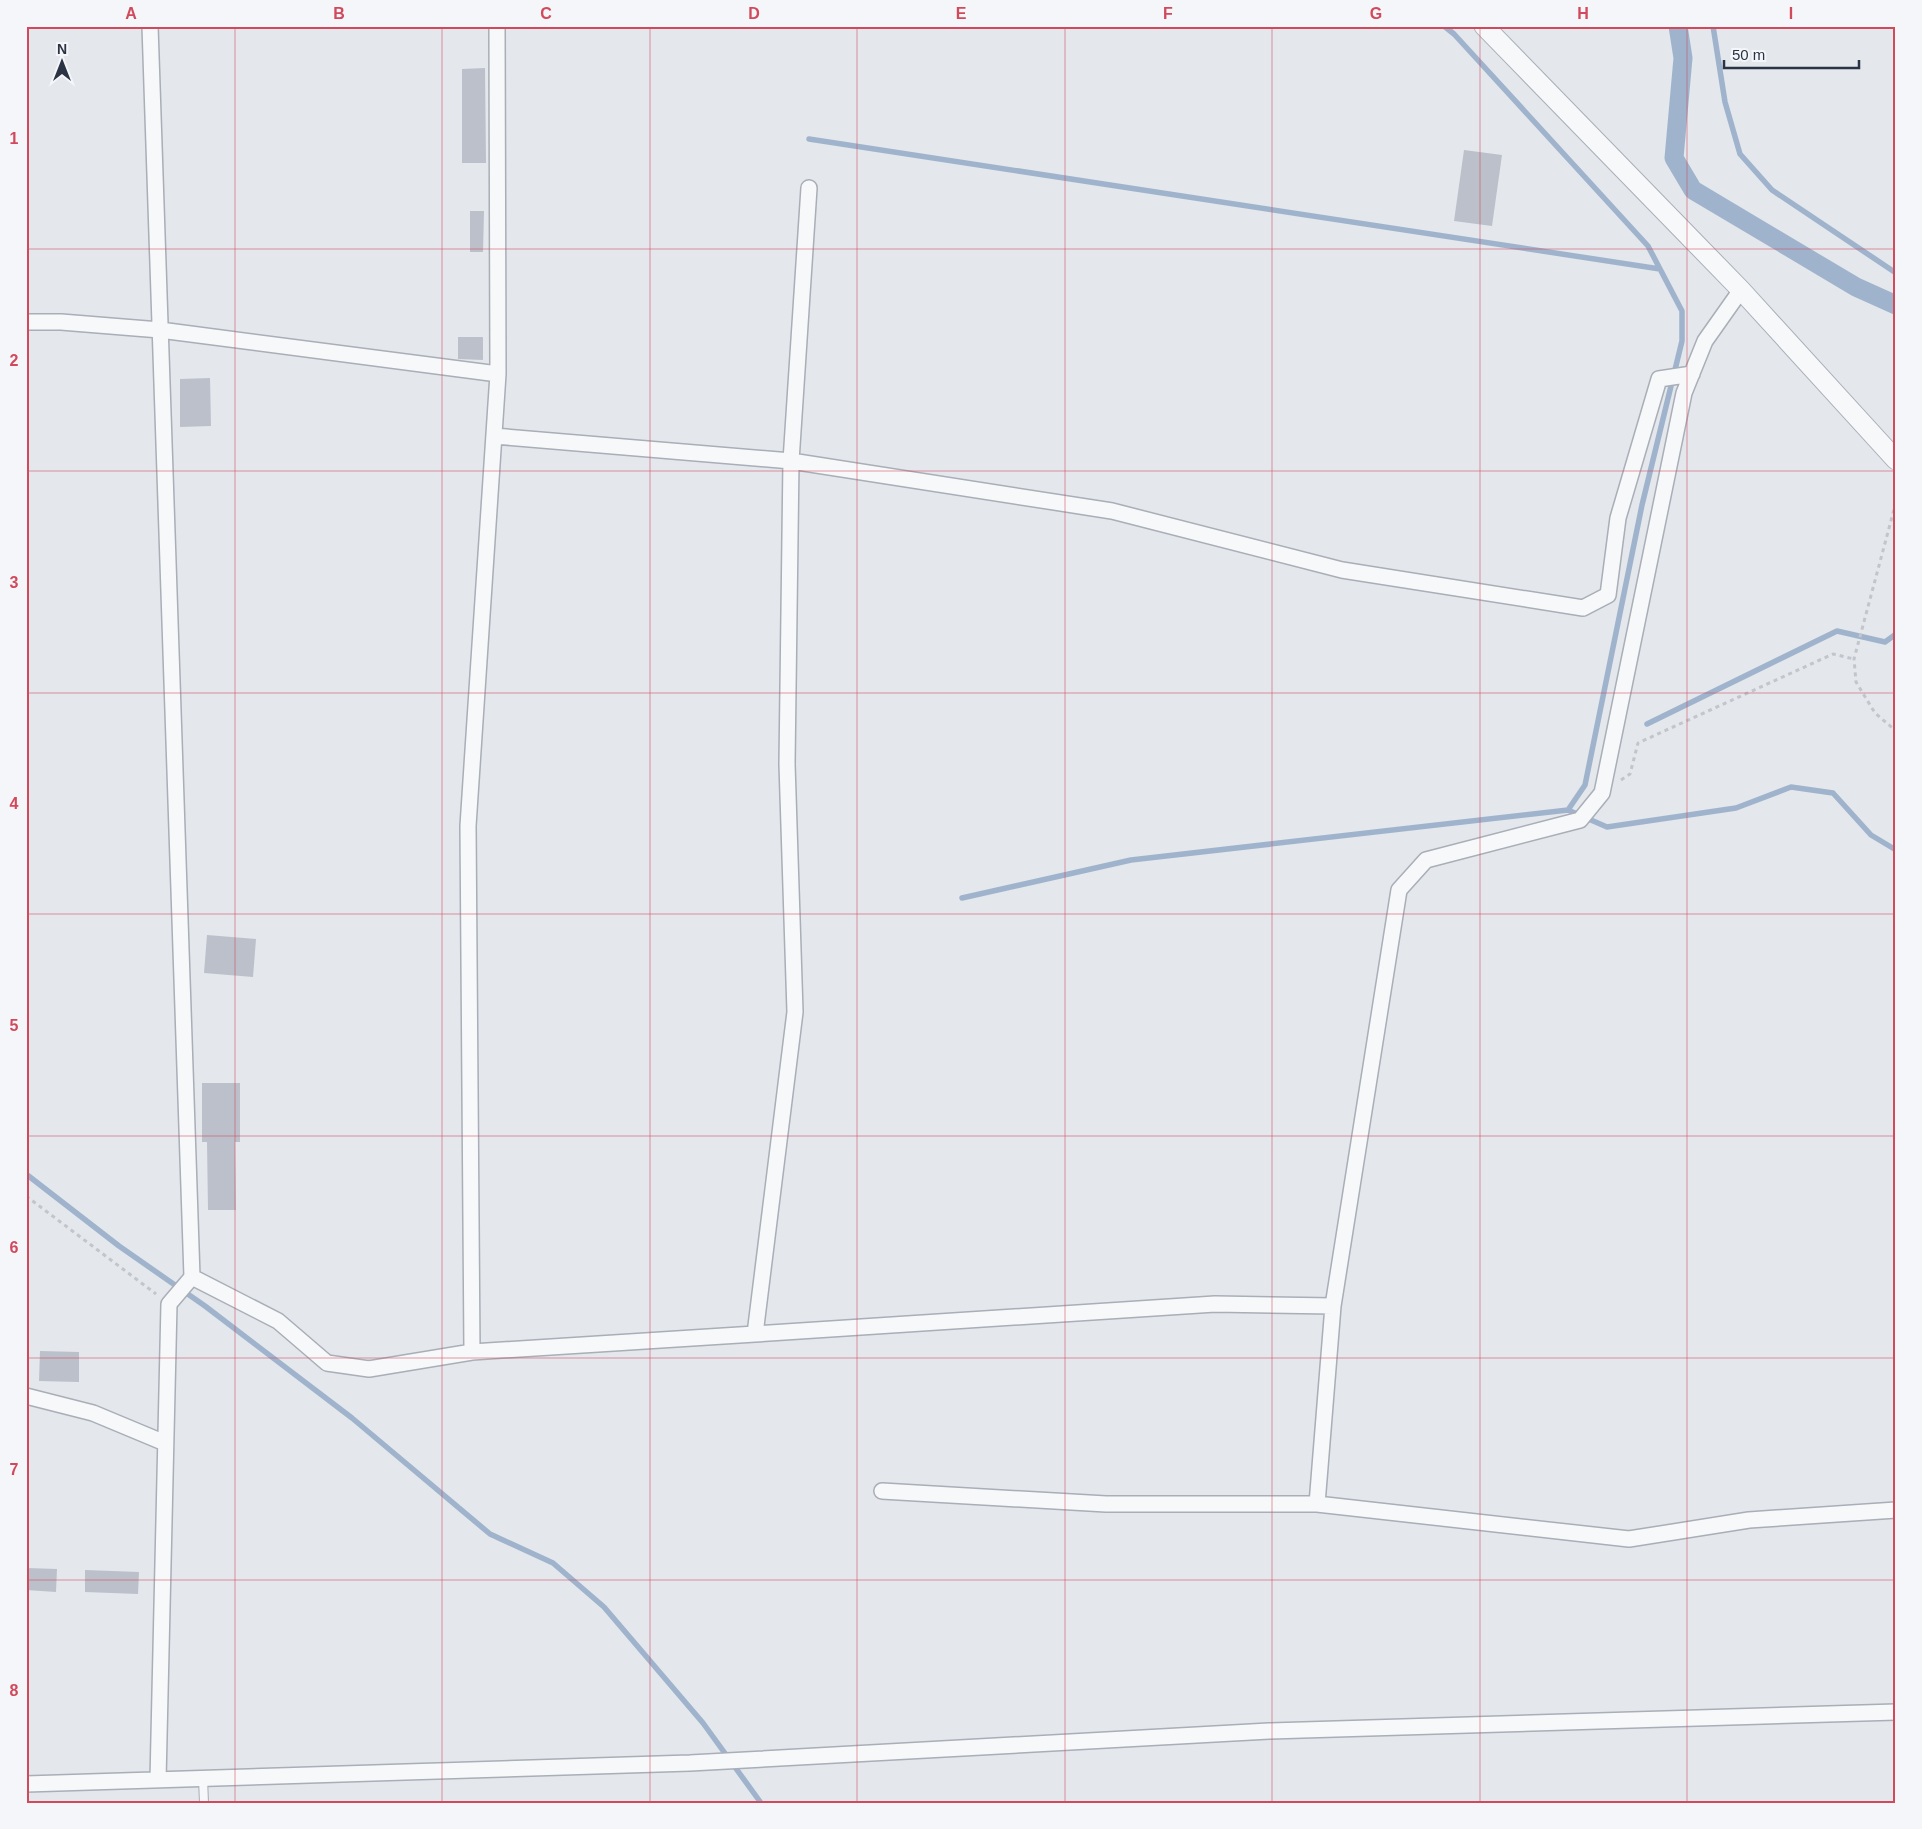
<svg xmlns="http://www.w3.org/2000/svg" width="1922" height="1829" viewBox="0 0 1922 1829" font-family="Arial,sans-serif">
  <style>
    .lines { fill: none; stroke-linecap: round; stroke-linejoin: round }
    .stream { stroke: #9fb4cc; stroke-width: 5.5 }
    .canal { stroke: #9fb4cc; stroke-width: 19 }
    .building { fill: #bbc0ca }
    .service-casing { stroke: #a9aeb7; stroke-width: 10 }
    .minor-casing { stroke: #a9aeb7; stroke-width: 18 }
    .tertiary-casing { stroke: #a9aeb7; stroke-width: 21 }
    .path { stroke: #c2c5cb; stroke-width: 3; stroke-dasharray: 4 4; stroke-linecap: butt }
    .service { stroke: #f7f8fa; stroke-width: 8 }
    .minor { stroke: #f7f8fa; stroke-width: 15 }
    .tertiary { stroke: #f7f8fa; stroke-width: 19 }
    .grid { fill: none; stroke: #d1495b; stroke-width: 1; stroke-opacity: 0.55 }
    .neatline { fill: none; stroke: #d1495b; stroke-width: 2 }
    .grid-label { font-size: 16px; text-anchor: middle; font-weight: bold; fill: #d1495b }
  </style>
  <rect width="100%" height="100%" fill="#e4e7ec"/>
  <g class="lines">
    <path class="stream" d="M1444 26 1454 34 1648 246 1682 311V341L1642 505 1585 785 1568 810
      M1713 26 1725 102 1740 154 1772 190 1896 273
      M809 139 1660 269
      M1647 724 1837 631 1885 642 1896 634
      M962 898 1131 860 1568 810 1607 827 1736 808 1791 787 1833 793 1871 835 1896 850
      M26 1174 119 1246 205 1306 352 1418 490 1534 553 1563 604 1607 703 1723 761 1803"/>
    <path class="canal" d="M1678 26 1683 58 1674 158 1693 190 1856 287 1896 305"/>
  </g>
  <path class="building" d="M485 68 486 163H462V69Z
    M1464 150 1502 155 1492 226 1454 221Z
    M470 211H484L483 252H470Z
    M458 337H483V360L458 359Z
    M210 378 211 426 180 427V379Z
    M207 935 256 939 253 977 204 973Z
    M202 1083H240V1142H235L236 1210H208L207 1142H202Z
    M40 1351 79 1352V1382L39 1381Z
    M26 1568 57 1569 56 1592 26 1590Z
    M85 1570 139 1572 138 1594 85 1592Z"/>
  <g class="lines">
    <defs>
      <path id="service" d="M203 1778 204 1803"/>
      <path id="minor" d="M150 26 192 1277 169 1304 158 1780
        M26 322H61L160 330 498 374
        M494 436 791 461 1112 511 1342 570 1583 608 1608 595 1618 518 1659 379 1692 374
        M192 1277 278 1321 327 1363 369 1369 472 1352 755 1334 1215 1304 1333 1306
        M755 1334 795 1012 787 764 791 461 809 188
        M472 1352 468 826 498 374 497 26
        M26 1396 93 1413 165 1443
        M882 1491 1106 1504H1317L1629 1539 1749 1520 1896 1510
        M1317 1504 1333 1306 1399 890 1426 860 1580 820 1602 793 1684 393 1705 341 1741 290
        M26 1784 690 1763 1269 1731 1896 1712"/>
      <path id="tertiary" d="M1484 26 1741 290 1896 460"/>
    </defs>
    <use href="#service" class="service-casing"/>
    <use href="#minor" class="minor-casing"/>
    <use href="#tertiary" class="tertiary-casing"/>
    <path class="path" d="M1896 502 1854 659 1856 682 1875 713 1896 731
      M1621 780 1630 774 1638 743 1833 654 1854 659
      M26 1196 156 1294"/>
    <use href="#service" class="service"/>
    <use href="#minor" class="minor"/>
    <use href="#tertiary" class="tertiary"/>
  </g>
  <path class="grid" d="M235 26V1803M442 26V1803M650 26V1803M857 26V1803M1065 26V1803M1272 26V1803M1480 26V1803M1687 26V1803M26 249H1896M26 471H1896M26 693H1896M26 914H1896M26 1136H1896M26 1358H1896M26 1580H1896"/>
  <rect width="1922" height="1829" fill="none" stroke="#f4f6f9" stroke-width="55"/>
  <g transform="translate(62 62)" stroke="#f4f6f9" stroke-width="4" paint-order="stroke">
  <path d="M0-4L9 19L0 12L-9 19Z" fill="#2b3445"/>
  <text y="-8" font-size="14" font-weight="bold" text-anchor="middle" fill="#2b3445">N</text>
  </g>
  <path d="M1724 60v8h135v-8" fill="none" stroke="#2b3445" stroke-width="2.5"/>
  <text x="1732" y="60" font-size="15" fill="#2b3445" stroke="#f4f6f9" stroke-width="4" paint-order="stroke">50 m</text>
  <rect x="28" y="28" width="1866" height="1774" class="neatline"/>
  <g class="grid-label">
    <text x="131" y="19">A</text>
    <text x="339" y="19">B</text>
    <text x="546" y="19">C</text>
    <text x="754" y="19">D</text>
    <text x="961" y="19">E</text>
    <text x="1168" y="19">F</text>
    <text x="1376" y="19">G</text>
    <text x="1583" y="19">H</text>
    <text x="1791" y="19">I</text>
    <text x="14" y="144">1</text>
    <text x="14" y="366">2</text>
    <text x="14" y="588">3</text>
    <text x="14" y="809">4</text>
    <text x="14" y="1031">5</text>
    <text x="14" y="1253">6</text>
    <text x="14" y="1475">7</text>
    <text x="14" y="1696">8</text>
  </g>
</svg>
